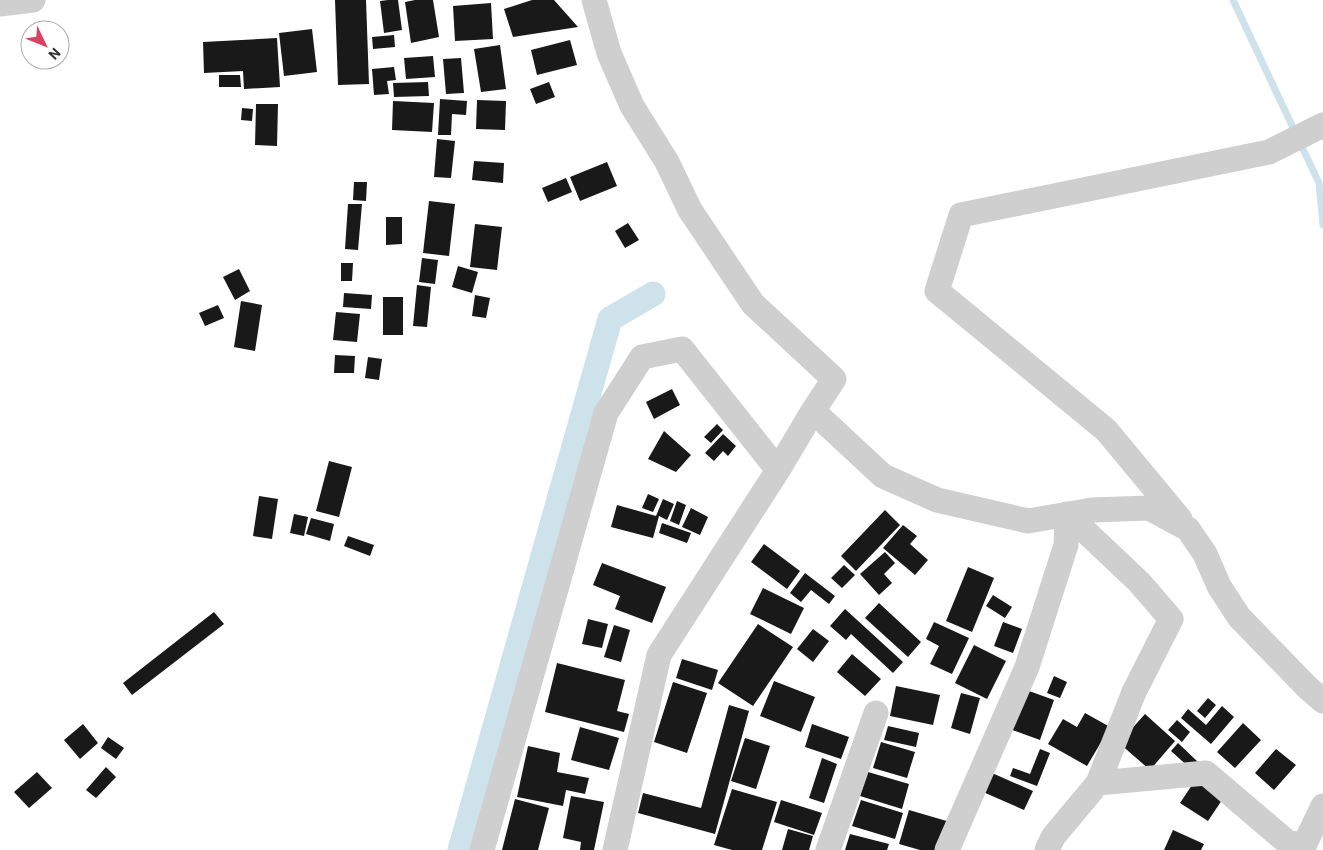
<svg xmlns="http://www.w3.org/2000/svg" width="1323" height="850" viewBox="0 0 1323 850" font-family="Roboto,sans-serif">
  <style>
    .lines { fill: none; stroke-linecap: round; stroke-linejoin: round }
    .stream { stroke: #cde2ea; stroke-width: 7 }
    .canal { stroke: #cde2ea; stroke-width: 25 }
    .building { fill: #191919 }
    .minor { stroke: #cfcfcf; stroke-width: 25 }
  </style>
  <rect width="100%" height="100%" fill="#fff"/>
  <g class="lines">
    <path class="stream" d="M1233 0 1319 183 1323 225"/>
    <path class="canal" d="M460 850 610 319 653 294"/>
  </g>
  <path class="building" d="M335 0H366L369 84 338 85Z
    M388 0H398L402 30 384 33 380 1Z
    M415 0H433L439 37 411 43 405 2Z
    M532 0H554L578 27 513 37 504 9Z
    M491 3 493 39 455 41 453 6Z
    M312 29 317 72 284 76 279 33Z
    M394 35 395 47 373 49 372 37Z
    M277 38 280 87 244 89 243 71 204 73 203 42Z
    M570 40 577 65 537 75 531 50Z
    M500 45 506 89 481 92 474 49Z
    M433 56 435 77 406 79 404 58Z
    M461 58 464 93 446 94 443 59Z
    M394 67 396 80 387 81 389 94 374 95 372 69Z
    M219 75H240L241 87H219Z
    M428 82 429 96 394 97 393 83Z
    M549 82 555 97 536 104 530 89Z
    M440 99 467 101 466 115 452 114 451 135H438Z
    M477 100 506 101 505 130 476 129Z
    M393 101 434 103 432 132 392 130Z
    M256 104H278L277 146 255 145Z
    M242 108 253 109 252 121 241 120Z
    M437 139 455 141 451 178 434 177Z
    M474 161 504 163 503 183 472 180Z
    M607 162 617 186 580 201 570 177Z
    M566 178 572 192 548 202 542 188Z
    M354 182H367L366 201 353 200Z
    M429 201 455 204 449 256 423 253Z
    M348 204H362L358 250 345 249Z
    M386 217H402V244L386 245Z
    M628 223 639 240 625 248 615 231Z
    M475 224 502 227 497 270 470 267Z
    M422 258 438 260 435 284 419 282Z
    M341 263H353L352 281H341Z
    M458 266 478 272 472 293 452 287Z
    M239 269 250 291 235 300 223 277Z
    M417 285 431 287 427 327 413 326Z
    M344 293 372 295 371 309 343 307Z
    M475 295 490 298 486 318 472 316Z
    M383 297H403V335H383Z
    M241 301 262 305 255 351 234 347Z
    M218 305 224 318 205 326 199 313Z
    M336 312 360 314 357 342 333 340Z
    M335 355 355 356 354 373H334Z
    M368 357 382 359 379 380 365 378Z
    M672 389 680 405 654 419 646 402Z
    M717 424 723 430 711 443 704 437Z
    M664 431 691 455 676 472 648 459Z
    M723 434 736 446 728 456 723 451 714 461 705 453Z
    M329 461 352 467 339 517 316 511Z
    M648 494 659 499 653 512 642 508Z
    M259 496 278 499 272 539 253 536Z
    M663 499 674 504 667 520 659 516 653 538 611 527 617 505 656 516Z
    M677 501 686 505 679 525 670 521Z
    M691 508 708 517 700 535 682 527Z
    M885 510 900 525 856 571 841 556Z
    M294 514 308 517 304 536 290 533Z
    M311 518 334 524 330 541 306 534Z
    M662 523 691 533 687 543 659 533Z
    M903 525 917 536 910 544 928 560 915 575 883 548Z
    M348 536 374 545 370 556 344 546Z
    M764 544 800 571 787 589 751 562Z
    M885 552 895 563 884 574 892 583 879 595 860 574Z
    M602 563 666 587 652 623 615 609 620 596 593 585Z
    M844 565 855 575 842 588 831 578Z
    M968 567 994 578 972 632 946 621Z
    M805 573 835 596 829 604 811 590 801 602 790 593Z
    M763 588 804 608 791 634 750 614Z
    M993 595 1012 607 1005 618 986 606Z
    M879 603 921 642 908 657 865 618Z
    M845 609 903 662 893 673 851 634 846 640 830 626Z
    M214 612 224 624 132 695 123 683Z
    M588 619 608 624 602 648 582 644Z
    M934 622 969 638 952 674 930 664 939 646 926 639Z
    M1003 622 1022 629 1013 653 994 646Z
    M758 624 793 647 753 706 718 683Z
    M614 625 630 630 621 662 604 657Z
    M813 629 829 641 813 662 797 649Z
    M974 645 1006 661 987 699 955 683Z
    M852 654 881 679 865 696 837 672Z
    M682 659 718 670 712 690 676 678Z
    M557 663 625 680 617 711 629 714 624 732 545 712Z
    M1054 676 1067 682 1060 698 1047 693Z
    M774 681 815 697 801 732 760 716Z
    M673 682 707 693 687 753 654 742Z
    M896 686 940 695 933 725 890 716Z
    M1018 687 1054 700 1040 740 1004 727Z
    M961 693 980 698 970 734 951 728Z
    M1208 698 1216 705 1205 718 1197 711Z
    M729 705 749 711 715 834 638 813 643 793 701 808Z
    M1222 706 1234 717 1211 744 1181 718 1188 709 1206 725Z
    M1085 713 1110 727 1087 766 1048 744 1063 719 1077 727Z
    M1145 714 1175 741 1150 770 1119 743Z
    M1177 720 1190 732 1182 742 1168 730Z
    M1243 723 1261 740 1235 768 1217 752Z
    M83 724 98 743 80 759 64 740Z
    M812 724 849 737 841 759 805 747Z
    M888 726 919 733 916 747 884 740Z
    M580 727 619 738 609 770 571 760Z
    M108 737 124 748 116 759 101 748Z
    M745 738 770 746 756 789 731 781Z
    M881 742 915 752 907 778 873 768Z
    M1178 743 1198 762 1191 769 1171 751Z
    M528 746 560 753 557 772 589 778 585 794 566 790 563 806 517 797Z
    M1040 749 1050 753 1037 786 1010 776 1013 768 1030 774Z
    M1276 749 1296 765 1274 790 1255 773Z
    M822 758 837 764 824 803 809 798Z
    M106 767 116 777 96 798 86 790Z
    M37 772 52 788 29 808 14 792Z
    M868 772 909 784 902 809 860 796Z
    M992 773 1033 791 1024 810 983 792Z
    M1196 779 1224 797 1208 821 1180 803Z
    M732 789 777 802 762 850H732L714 845Z
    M571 796 604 802 594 850H580L581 842 563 838Z
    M515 799 549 808 538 850H502Z
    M781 800 822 813 814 835 774 822Z
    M861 800 903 813 895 839 852 826Z
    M909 810 950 822 942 850H920L899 844Z
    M788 829 813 836 809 850H782Z
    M1173 830 1204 844 1201 850H1164Z
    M850 834 889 844 887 850H845Z"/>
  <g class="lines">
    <path class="minor" d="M594 0 609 53 632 106 667 162 690 210 753 304 834 379 813 411
      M0 4 33 0
      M1180 519 1106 430 937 291 961 215 1269 152 1323 125
      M1098 783 1206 773 1287 842 1304 846
      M482 850 606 413 642 357 682 349 778 470
      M615 850 659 655 778 470 813 411 883 476 937 500 1028 521 1092 510 1149 508 1188 529 1205 554 1219 586 1239 617 1307 687 1323 701
      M828 850 876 713
      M947 850 1027 667 1066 545 1067 514
      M1047 850 1053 837 1098 783 1134 692 1171 619 1139 582 1067 514
      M1302 850 1323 806"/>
  </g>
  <g transform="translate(45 45) rotate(133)"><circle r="24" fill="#ffffff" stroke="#adadad"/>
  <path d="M0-4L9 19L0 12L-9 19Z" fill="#db4262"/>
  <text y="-8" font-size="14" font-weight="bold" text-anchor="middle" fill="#323232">N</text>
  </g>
</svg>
